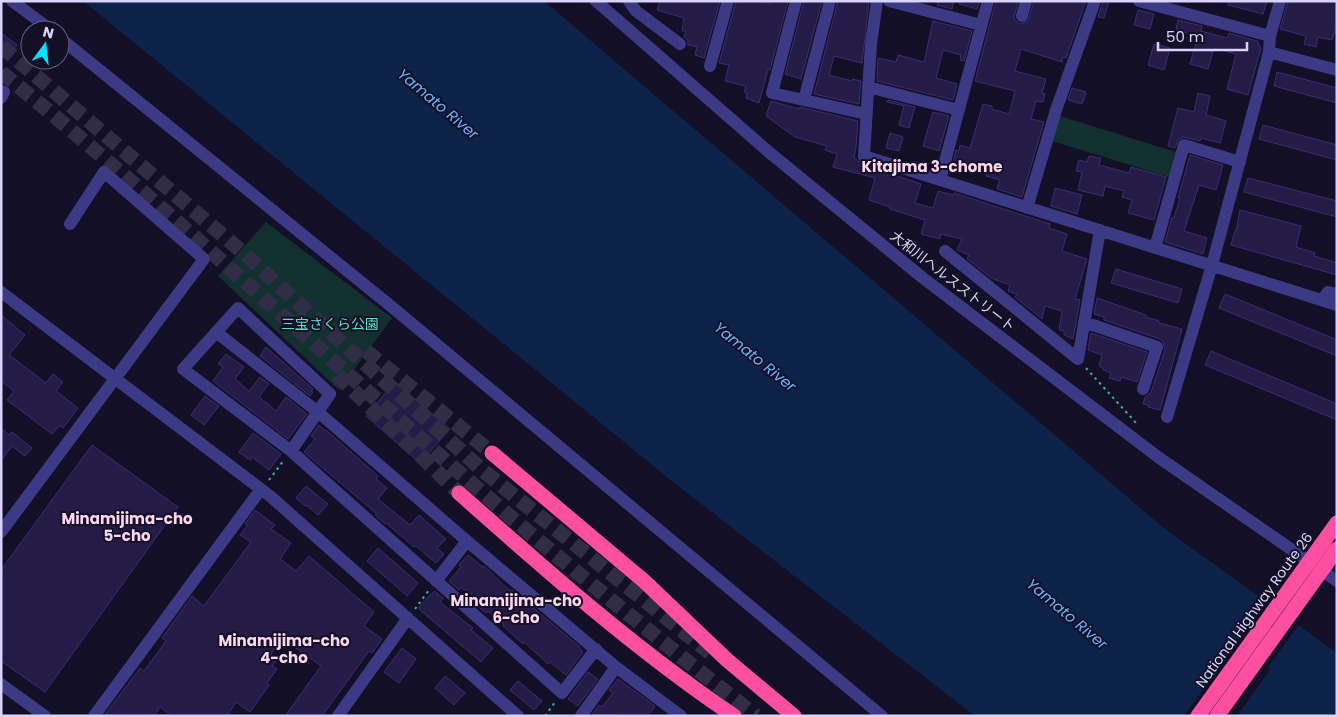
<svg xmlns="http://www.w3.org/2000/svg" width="1338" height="717" viewBox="0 0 1338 717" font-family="Poppins,'Noto Sans JP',sans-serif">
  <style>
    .green { fill: #12302f }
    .water { fill: #0c2248 }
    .pier { fill: #130f26 }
    .building { fill: #241b47; stroke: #3b2d73 }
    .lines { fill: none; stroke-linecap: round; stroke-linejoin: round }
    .highway-tunnel { stroke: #312d47; stroke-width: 15; stroke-dasharray: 15 8; stroke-linecap: butt }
    .path { stroke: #2fb8b0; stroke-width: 2; stroke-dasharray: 2.5 4; stroke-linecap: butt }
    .minor { stroke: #3d3a85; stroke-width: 12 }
    .highway { stroke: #ff4fa3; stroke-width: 15 }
    .labels { text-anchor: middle; stroke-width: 4; stroke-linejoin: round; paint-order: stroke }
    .street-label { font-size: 14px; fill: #d9d4ff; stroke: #130f26 }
    .park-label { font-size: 14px; fill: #5fe0c0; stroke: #130f26 }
    .water-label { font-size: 15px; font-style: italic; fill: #62b6ff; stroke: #130f26 }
    .neighbourhood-label { font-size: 15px; font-weight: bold; fill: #ffd6f0; stroke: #130f26 }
  </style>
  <rect width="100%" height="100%" fill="#130f26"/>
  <path class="green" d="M1060 116 1179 153 1172 178 1052 141Z
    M266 222 392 318 339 390 218 276Z"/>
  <path class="water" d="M83 1H544L1164 528 1337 653V716H975L673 482Z"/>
  <path class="pier" d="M1268 600 1300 623 1268 667 1270 670 1237 716H1184Z"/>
  <path class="building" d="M660 1H720L704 58 695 55 697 47 688 45V40L684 37 686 31H682L684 18 657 10Z
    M736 1H763L771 4 772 1H788L770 70H768L759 103 746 98 747 93 744 92 746 86 725 81 729 65 719 63Z
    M804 1H822L801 79 785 74Z
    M838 1H869L862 63 834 56 829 75 852 81 853 79 861 81 859 104 814 94Z
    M938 1H954L952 9 937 5Z
    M959 1H980L977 9 959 4Z
    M996 1H1018L1014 18 1017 22 1020 24 1028 21 1034 1H1086L1066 58 1063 57 1062 62 1021 49 1015 71 1046 79 1042 93 1045 94 1043 102 1036 101 1031 119 1044 122 1022 197 997 189 1000 180 986 176 987 171 966 164 964 171 952 167 956 150 959 151 960 145 970 148 983 104 992 106V109L1009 114 1015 91 975 81Z
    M1103 1H1109L1104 18 1098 17Z
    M1228 1H1267L1263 14 1228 5Z
    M1288 1H1337V23L1332 40 1318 37 1316 47 1304 44 1306 36 1280 29Z
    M1138 10 1154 14 1150 29 1134 25Z
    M1178 20 1202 26 1201 31 1227 38 1229 33 1257 41 1261 48 1248 95 1227 89 1236 54 1214 48 1208 69 1190 64 1198 37 1176 29Z
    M933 21 972 31 964 61 960 60 961 55 943 50 936 78 957 84 953 100 877 81 878 58 896 62 898 55 924 62Z
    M1 33 17 45 7 57 1 53Z
    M1154 44 1170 48 1164 70 1148 65Z
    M1277 72 1337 88V103L1274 86Z
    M1072 88 1086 92 1082 104 1068 100Z
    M1198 93 1210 96 1206 115 1226 121 1220 143 1201 138 1200 141 1183 137 1178 140 1175 148 1168 146 1178 108 1194 112Z
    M888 100 915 107 909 128 899 125 904 106 887 102Z
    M771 101 799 109 800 107 858 121 856 147 854 157 862 164 921 184 915 203 933 208 938 191 953 195 954 193 1050 224 1049 228 1067 234 1062 251 1087 259 1075 299 1080 300 1073 339 1064 335V331L1059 330 1062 311 1045 306 1042 319 1015 297 1017 294 1008 291 1010 285 991 278 967 259 969 255 957 250 962 239 941 234 940 239 921 234 925 220 890 209V207L869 200 875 178 833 167 837 154 825 150 827 146 795 137 766 116Z
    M933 112 949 116 939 151 923 146Z
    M1263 125 1337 145V160L1259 139Z
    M890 133 903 137 899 151 886 148Z
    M1190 155 1223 165 1216 190 1199 185 1184 231 1207 238 1203 254 1165 242 1172 217 1174 218 1180 198H1178Z
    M1089 156 1101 158 1099 165 1129 173 1131 167 1166 177 1154 220 1128 213 1132 200 1122 197 1124 191 1105 186 1103 196 1078 190 1082 172 1076 171 1079 160 1087 162Z
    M1248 178 1337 201V217L1244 192Z
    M1055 188 1082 195 1077 214 1051 206Z
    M1240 210 1301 226 1296 247 1315 253 1314 256 1337 263V275L1231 245 1235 231H1236Z
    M1116 269 1182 289 1178 303 1111 283Z
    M1225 294 1337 340V356L1219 308Z
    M1097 298 1146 315V317L1159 321V323L1182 329 1160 410 1148 407V405L1143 404 1145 397 1151 392 1165 350 1163 342 1160 339 1104 320V317L1094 314Z
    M1 315 25 335 9 355 46 383 53 374 63 382 56 391 78 408 63 428 60 425 52 434 7 400 14 391 1 381Z
    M1091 333 1147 352 1137 382 1121 377 1120 381 1109 378 1111 373 1103 370V368L1099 366 1102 355 1088 350Z
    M266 347 313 389 311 391 313 392 310 396 260 356Z
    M1211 351 1337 404V420L1205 365Z
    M226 354 244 367 235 379 249 391 260 377 269 384 259 397 276 411 286 397 307 414 288 439 213 381 223 367 218 364Z
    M395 382 450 429 420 463 366 416Z
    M205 396 219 406 204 425 191 415Z
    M319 425 326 431V430L378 476 376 479 387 488 378 499 410 525 419 515 446 539 437 548 444 554 436 563 416 546 414 547 386 523 385 524 375 515 377 514 304 452 315 439 311 436Z
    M1 428 9 435 12 432 32 448 25 456 12 446 1 461Z
    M253 433 281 454 269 470 252 457 250 460 239 452Z
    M92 445 178 507 45 692 1 661V570Z
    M306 486 328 504 318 515 306 505 305 506 296 498Z
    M255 510 275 525 271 529 291 543 280 559 296 571 309 556 374 612 364 626 382 639 372 653 369 651 322 716H285L321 666 282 638 271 654 277 659 272 666 277 669 267 683 269 685 250 712 236 702 227 716H172L160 707 154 716H104L140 668 144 671 166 641 162 638 192 596 204 606 251 542 240 535 247 526 245 524Z
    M378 548 418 583 407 596 367 561Z
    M468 555 483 567 484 566 510 591 512 590 580 647 579 648 583 652 566 675 550 662 548 664 524 642 523 644 503 626 504 624 488 611 486 613 477 606 480 603 465 589 464 590 461 587 459 590 449 581 461 567 459 565Z
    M434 591 443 598 440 602 473 628 471 630 493 648 481 662 419 609V607Z
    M402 648 416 659 399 683 384 672Z
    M588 672 598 679 578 706 568 699Z
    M445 676 465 693 454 705 435 688Z
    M618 679 655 706 648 716 592 715 599 705 602 707 613 693 609 690Z
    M518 681 542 701 534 710 510 690Z"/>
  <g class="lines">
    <path class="highway-tunnel" d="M1 46 240 250 481 469 710 653
      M1 72C162 203 314 346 470 482 563 563 659 639 756 716
      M366 351 492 453
      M337 375 459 493"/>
    <path class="path" d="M1086 368 1138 425
      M269 480 284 460
      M415 609 429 590
      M545 716 555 702"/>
    <path class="minor" d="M12 1 51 30
      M596 1 770 153 923 278 1158 457 1337 581
      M629 1 636 11 680 44
      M796 1 772 93 804 100
      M830 1 804 100 866 114
      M877 1 871 44 864 156 1337 305
      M889 1 981 25
      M1139 1 1270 36
      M1022 16 1026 1
      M60 38 392 307 882 716
      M1269 52 1337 70
      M710 66 728 1
      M868 87 959 110
      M1 91 4 92 1 98
      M940 180 988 1
      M1027 208 1056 110 1095 1
      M1155 248 1184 145 1240 162
      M945 251 1078 359 1100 230
      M1 292 270 496 518 716
      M1322 300 1328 292 1337 294
      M1084 322 1157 347 1143 389
      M216 332 318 412 467 541 616 667 681 716
      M1167 417 1212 265 1269 52 1270 36 1280 1
      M291 451 330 394 238 308 183 369 291 451 562 693 596 649
      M1 532 204 259 104 172 70 224
      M436 581 467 541
      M1 684 45 716
      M94 716 261 489
      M338 716 408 618
      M581 716 616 667"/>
    <path class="highway" d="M492 453 644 581 727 660 794 716
      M459 493C547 571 636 650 734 716
      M1198 716 1337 523
      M1217 716 1337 549"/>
  </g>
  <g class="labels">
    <g class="street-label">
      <text transform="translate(953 281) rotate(38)" y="5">大和川ヘルスストリート</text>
      <text transform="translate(1254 610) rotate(-54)" y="5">National Highway Route 26</text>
    </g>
    <g class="park-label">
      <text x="330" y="329">三宝さくら公園</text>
    </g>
    <g class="water-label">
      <text transform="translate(438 104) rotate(40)" y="5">Yamato River</text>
      <text transform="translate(755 357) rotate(39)" y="5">Yamato River</text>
      <text transform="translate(1067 614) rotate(40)" y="5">Yamato River</text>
    </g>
    <g class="neighbourhood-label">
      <text x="932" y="172">Kitajima 3-chome</text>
      <text x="127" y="524">Minamijima-cho<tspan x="127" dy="17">5-cho</tspan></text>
      <text x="516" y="606">Minamijima-cho<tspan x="516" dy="17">6-cho</tspan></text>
      <text x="284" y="646">Minamijima-cho<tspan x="284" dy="17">4-cho</tspan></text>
    </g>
  </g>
  <rect width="1338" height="717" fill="none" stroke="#d9d4ff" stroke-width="5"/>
  <g transform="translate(45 45) rotate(15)"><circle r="24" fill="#130f26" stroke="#625e7d"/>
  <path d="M0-4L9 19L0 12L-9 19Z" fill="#00e5ff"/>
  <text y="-8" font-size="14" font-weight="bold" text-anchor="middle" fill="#d9d4ff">N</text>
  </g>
  <path d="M1158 42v8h89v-8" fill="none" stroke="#d9d4ff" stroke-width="2.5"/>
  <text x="1166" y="42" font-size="15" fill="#d9d4ff" stroke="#130f26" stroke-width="4" paint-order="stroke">50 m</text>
</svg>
